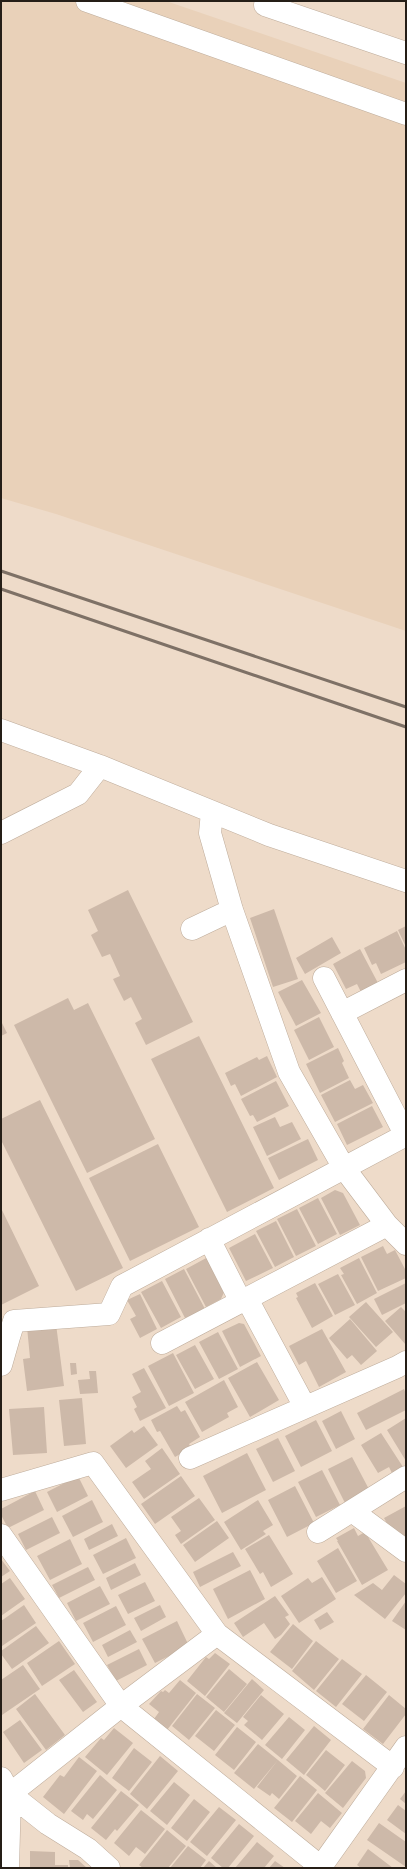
<svg xmlns="http://www.w3.org/2000/svg" width="407" height="1869" viewBox="0 0 407 1869" font-family="Karla,sans-serif">
  <style>
    .built { fill: #e9d1b9 }
    .building { fill: #cdb9a9 }
    .lines { fill: none; stroke-linecap: round; stroke-linejoin: round }
    .minor-casing { stroke: #beac9b; stroke-width: 23 }
    .minor { stroke: #fff; stroke-width: 22 }
    .rail { stroke: #7e7166; stroke-width: 3 }
  </style>
  <rect width="100%" height="100%" fill="#eedbc9"/>
  <path class="built" d="M1 1H166L406 83V631L56 514 1 498Z"/>
  <path class="building" d="M128 890 193 1022 146 1045 135 1023 142 1019 131 997 124 1001 113 979 120 976 110 954 102 957 91 935 98 931 88 910Z
    M274 909 298 979 273 987 250 918Z
    M406 926V947L398 930Z
    M397 931 406 950V962L381 974 376 963 372 965 364 948Z
    M332 937 341 953 305 974 296 958Z
    M360 949 378 983 361 992 357 984 346 989 333 964Z
    M302 980 321 1013 296 1026 278 992Z
    M68 998 74 1010 88 1003 155 1139 87 1173 14 1025Z
    M319 1017 334 1047 309 1060 294 1030Z
    M1 1021 7 1033 1 1036Z
    M199 1036 274 1188 227 1212 151 1059Z
    M338 1048 344 1061 342 1063 349 1078 320 1093 306 1064Z
    M267 1056 277 1077 241 1096 235 1084 231 1086 225 1073 257 1057 259 1060Z
    M350 1080 355 1089 363 1085 373 1103 335 1122 321 1095Z
    M276 1081 289 1106 257 1122 253 1115 250 1116 241 1099Z
    M40 1100 123 1268 76 1291 1 1140V1119Z
    M372 1106 383 1127 347 1145 337 1124Z
    M275 1117 280 1127 292 1122 301 1139 267 1156 253 1127Z
    M308 1139 318 1160 279 1180 268 1158Z
    M158 1144 199 1227 130 1261 89 1178Z
    M335 1190 343 1193 360 1225 340 1235 321 1198Z
    M318 1198 337 1234 318 1244 299 1208Z
    M1 1208 39 1286 1 1305Z
    M297 1209 316 1246 296 1256 277 1219Z
    M276 1221 294 1257 275 1267 256 1231Z
    M255 1234 273 1268 246 1281 229 1248Z
    M383 1246 387 1254 395 1250 406 1271V1278L378 1291 361 1257Z
    M208 1257 225 1290 221 1299 206 1307 186 1269Z
    M359 1258 377 1293 357 1304 341 1275 344 1274 340 1268Z
    M184 1269 205 1309 185 1318 165 1279Z
    M338 1274 355 1305 335 1315 318 1284Z
    M162 1281 181 1317 161 1328 141 1292Z
    M315 1283 333 1316 312 1328 296 1298 298 1297 296 1293Z
    M406 1283V1303L382 1315 374 1299Z
    M140 1294 157 1329 140 1338 130 1319 136 1316 127 1300Z
    M366 1302 393 1332 376 1347 349 1317Z
    M401 1307 406 1312V1345L385 1321Z
    M350 1319 377 1351 361 1365 352 1355 347 1359 329 1338Z
    M239 1323 244 1324 261 1356 240 1367 222 1331Z
    M56 1324 64 1386 27 1391 23 1359 30 1358 27 1327Z
    M322 1329 346 1372 319 1387 306 1361 299 1365 289 1346Z
    M218 1332 238 1369 219 1379 199 1342Z
    M195 1345 214 1379 195 1389 176 1355Z
    M173 1353 194 1393 169 1406 148 1366Z
    M257 1362 279 1400 250 1417 228 1378Z
    M70 1363H76L77 1374 71 1375Z
    M144 1368 166 1408 140 1421 134 1409 137 1407 132 1397 141 1392 132 1374Z
    M89 1371H96L98 1393 80 1394 78 1380 90 1379Z
    M224 1380 238 1407 227 1413 229 1417 202 1432 185 1402Z
    M404 1389 406 1394V1410L366 1430 357 1413Z
    M82 1398 86 1444 64 1446 59 1400Z
    M177 1406 181 1412 185 1410 200 1437 189 1444 191 1448 175 1457 160 1431 157 1432 151 1420Z
    M44 1407 47 1453 13 1455 9 1409Z
    M341 1411 355 1439 336 1449 322 1421Z
    M406 1418V1461L387 1430Z
    M316 1420 332 1451 301 1467 285 1436Z
    M144 1426 158 1445 126 1468 110 1446 132 1430 134 1433Z
    M381 1433 403 1467 392 1473 389 1467 378 1473 361 1445Z
    M278 1438 295 1471 273 1482 256 1449Z
    M162 1448 180 1474 144 1499 132 1482 151 1469 145 1461Z
    M247 1453 266 1490 222 1513 203 1476Z
    M352 1457 372 1495 347 1507 328 1469Z
    M322 1470 340 1505 316 1517 298 1482Z
    M78 1476 88 1496 57 1512 47 1492Z
    M181 1476 195 1496 155 1524 141 1504Z
    M295 1486 314 1523 287 1537 268 1500Z
    M35 1491 44 1510 8 1528 1 1515V1509Z
    M199 1498 215 1520 181 1544 175 1535 181 1531 171 1517Z
    M92 1500 103 1522 73 1537 62 1516Z
    M258 1500 273 1525 263 1531 266 1534 241 1550 224 1522Z
    M406 1506V1543L394 1536 384 1518Z
    M52 1517 60 1533 26 1550 18 1534Z
    M217 1521 229 1538 195 1562 183 1545Z
    M112 1524 118 1536 89 1550 84 1539Z
    M354 1528 358 1536 365 1532 388 1570 362 1585 337 1541H338L336 1538Z
    M269 1535 293 1574 271 1587 263 1572 260 1574 245 1549Z
    M126 1538 136 1558 103 1574 93 1555Z
    M70 1539 82 1564 50 1580 37 1556Z
    M338 1548 357 1581 336 1593 317 1561Z
    M233 1552 241 1566 200 1587 193 1572Z
    M1 1559 10 1571 1 1577Z
    M135 1563 141 1575 111 1590 106 1578Z
    M88 1567 95 1580 59 1598 52 1585Z
    M250 1570 265 1599 228 1619 213 1589Z
    M394 1575 406 1584V1593L385 1619 354 1595 373 1583 382 1590Z
    M322 1577 336 1599 299 1623 281 1596 308 1578 312 1583Z
    M10 1578 25 1599 1 1616V1584Z
    M145 1582 155 1601 128 1614 118 1595Z
    M100 1586 110 1604 76 1621 67 1603Z
    M275 1596 289 1615 285 1617 290 1624 281 1635 275 1639 264 1623 243 1637 234 1623Z
    M406 1601V1630L392 1621Z
    M24 1605 36 1623 2 1646 1 1621Z
    M160 1605 166 1617 141 1631 134 1618Z
    M116 1606 126 1625 93 1642 83 1623Z
    M327 1612 334 1622 320 1630 314 1620Z
    M177 1621 189 1646 155 1663 142 1639Z
    M293 1624 313 1641 292 1669 270 1652Z
    M36 1626 49 1643 12 1669 1 1654V1651Z
    M130 1630 137 1642 108 1657 102 1645Z
    M59 1641 75 1664 42 1686 27 1663Z
    M316 1641 339 1659 314 1690 292 1671Z
    M139 1649 147 1665 116 1681 107 1665Z
    M215 1653 230 1664 205 1696 187 1681 206 1657 209 1659Z
    M342 1659 362 1674 336 1707 316 1691Z
    M23 1665 40 1689 2 1715 1 1680Z
    M229 1669 247 1684 224 1712 206 1697Z
    M74 1670 97 1702 83 1712 59 1680Z
    M366 1675 387 1692 364 1721 342 1704Z
    M252 1679 264 1690 237 1723 224 1713Z
    M180 1680 196 1693 167 1730 154 1719 159 1712 149 1704 161 1691 163 1692 165 1690 169 1693Z
    M35 1694 65 1735 46 1750 16 1709Z
    M197 1694 215 1708 189 1740 172 1726Z
    M261 1695 284 1714 262 1740 244 1725 248 1721 243 1717Z
    M389 1695 406 1709V1714L383 1744 363 1729Z
    M216 1710 235 1725 214 1751 195 1736Z
    M289 1717 305 1730 282 1759 265 1745Z
    M20 1720 42 1750 24 1763 3 1732Z
    M314 1726 331 1740 304 1775 286 1760Z
    M237 1727 256 1742 234 1770 215 1755Z
    M114 1728 133 1743 107 1775 85 1757 101 1738 104 1740Z
    M258 1744 278 1760 254 1789 234 1773Z
    M134 1748 152 1762 129 1791 112 1778Z
    M326 1750 345 1765 325 1791 306 1775Z
    M160 1756 178 1771 147 1809 130 1794Z
    M79 1757 97 1771 64 1814 43 1797 60 1775 64 1777Z
    M278 1760 297 1776 279 1799 272 1793 270 1796 257 1787Z
    M352 1761 365 1771 366 1778 343 1808 325 1793Z
    M100 1775 117 1790 93 1819 87 1814 83 1820 71 1811Z
    M300 1776 317 1790 292 1822 274 1808Z
    M174 1782 190 1795 167 1825 150 1811Z
    M121 1791 139 1805 117 1831 115 1829 106 1840 91 1828Z
    M406 1791V1804L400 1799Z
    M318 1793 342 1813 330 1828 321 1821 311 1834 295 1821Z
    M194 1799 210 1812 187 1841 171 1828Z
    M398 1805 406 1811V1834L387 1820Z
    M219 1807 236 1820 207 1856 190 1842Z
    M141 1810 165 1829 145 1854 136 1847 129 1856 114 1843Z
    M379 1823 406 1842V1867L367 1840Z
    M239 1824 254 1836 228 1868H223L211 1858Z
    M167 1830 186 1846 168 1868H143L139 1865Z
    M257 1842 274 1856 264 1868H235Z
    M188 1846 206 1860 200 1868H170Z
    M368 1849 393 1868H361L357 1865Z
    M30 1851 55 1852V1865H68V1868H30Z
    M69 1860H78L87 1868H70Z
    M209 1861 217 1868H203Z
    M275 1861 285 1868H269Z"/>
  <g class="lines">
    <defs>
      <path id="minor" d="M87 1 406 114
        M266 1 265 5 406 53
        M1 730 100 766 269 835 406 881
        M1 833 78 794 100 766
        M192 929 232 910
        M324 978 406 1136
        M342 1013 406 980
        M406 1135 344 1168 387 1225 406 1244
        M209 1239 241 1302
        M247 1299 305 1407
        M1 1337H9L14 1321 109 1314 122 1286 344 1168 289 1072 232 910 210 833 212 812
        M162 1343 387 1225
        M1 1365 9 1337
        M190 1458 397 1367 406 1362
        M1 1490 93 1463 217 1634 393 1767
        M352 1511 406 1551
        M318 1532 406 1477
        M1 1535 121 1706 321 1867
        M1 1778 10 1794 48 1824 88 1849 109 1868
        M8 1868 10 1794 121 1706 217 1634
        M320 1868 406 1747"/>
    </defs>
    <use href="#minor" class="minor-casing"/>
    <use href="#minor" class="minor"/>
    <path class="rail" d="M1 571 406 707
      M1 589 406 727"/>
  </g>
  <rect width="407" height="1869" fill="none" stroke="#251e17" stroke-width="4"/>
</svg>
